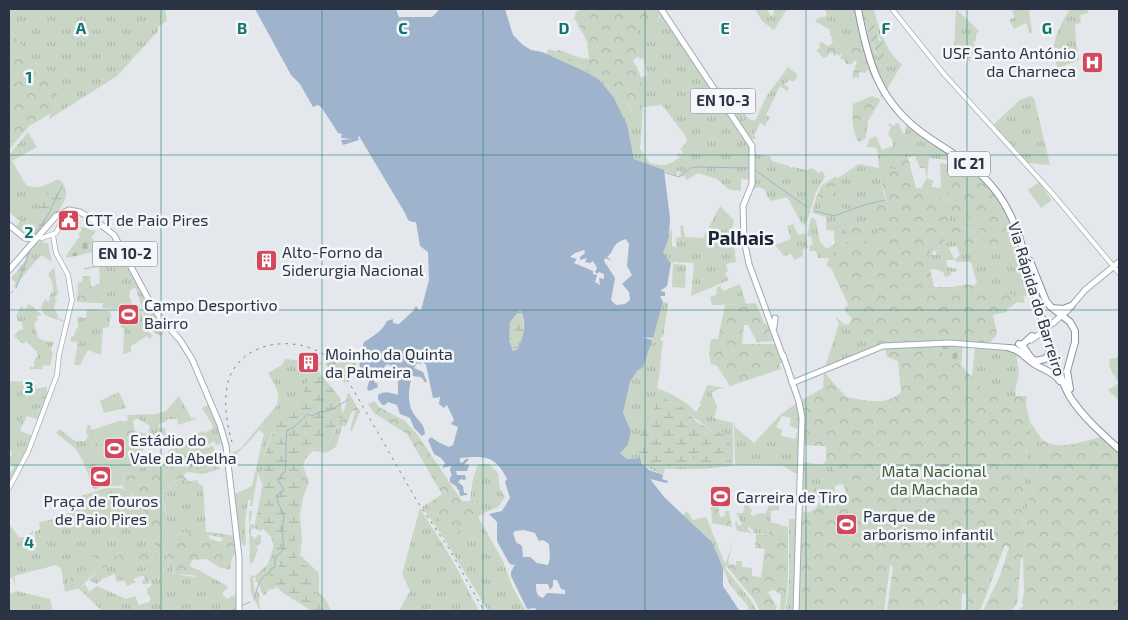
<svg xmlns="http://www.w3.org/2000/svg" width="1128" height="620" viewBox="0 0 1128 620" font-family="'Exo 2',sans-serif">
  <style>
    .grass { fill: url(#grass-tufts); fill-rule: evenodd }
    .forest { fill: url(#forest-crowns); fill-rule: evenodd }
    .wetland { fill: url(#wetland-marsh) }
    .cemetery { fill: url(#cemetery-stones) }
    .garden { fill: url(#garden-furrows) }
    .pitch { fill: #c9d6c5 }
    .water { fill: #9fb4cc; fill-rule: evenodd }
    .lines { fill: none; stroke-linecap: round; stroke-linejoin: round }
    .stream { stroke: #9fb4cc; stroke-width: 1 }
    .secondary-casing { stroke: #a9aeb7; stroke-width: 5.5 }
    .primary-casing { stroke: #a3abb8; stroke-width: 7 }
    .highway-casing { stroke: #8b94a3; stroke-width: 8 }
    .secondary { stroke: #fff; stroke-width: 4 }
    .primary { stroke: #fff; stroke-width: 5 }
    .highway { stroke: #fff; stroke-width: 6 }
    .rail { stroke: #7d8696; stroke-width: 1; stroke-dasharray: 2.5 5; stroke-linecap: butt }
    .primary-bridge-casing { stroke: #a3abb8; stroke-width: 7; stroke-linecap: butt }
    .primary-bridge { stroke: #fff; stroke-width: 5 }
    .grid { fill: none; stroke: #0f766e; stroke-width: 1; stroke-opacity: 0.55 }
    .labels { text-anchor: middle; stroke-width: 5; stroke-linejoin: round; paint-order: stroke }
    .shield { fill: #f4f6f9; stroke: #676e7b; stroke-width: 1 }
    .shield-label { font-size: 15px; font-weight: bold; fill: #2b3445 }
    .poi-label { font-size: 16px; fill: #2b3445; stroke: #f4f6f9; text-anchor: start }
    .street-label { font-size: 16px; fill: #2b3445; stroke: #f4f6f9 }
    .park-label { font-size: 16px; fill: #3f6138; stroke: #f4f6f9 }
    .quarter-label { font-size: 19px; font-weight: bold; fill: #1d2536; stroke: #f4f6f9 }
    .grid-label { font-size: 16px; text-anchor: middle; font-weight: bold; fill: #0f766e; stroke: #f4f6f9; stroke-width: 5; stroke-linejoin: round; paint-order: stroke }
  </style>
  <defs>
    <pattern id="grass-tufts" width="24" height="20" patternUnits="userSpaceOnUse" patternTransform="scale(1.25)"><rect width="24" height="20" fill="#c9d6c5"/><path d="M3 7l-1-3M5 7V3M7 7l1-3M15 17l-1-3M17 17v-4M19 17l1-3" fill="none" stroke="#adb8ab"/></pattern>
    <pattern id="forest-crowns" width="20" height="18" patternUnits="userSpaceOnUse" patternTransform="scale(1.25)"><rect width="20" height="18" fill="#c9d6c5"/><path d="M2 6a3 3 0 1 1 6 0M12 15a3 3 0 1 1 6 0" fill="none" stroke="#adb8ab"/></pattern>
    <pattern id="wetland-marsh" width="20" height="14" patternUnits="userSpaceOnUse" patternTransform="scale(1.25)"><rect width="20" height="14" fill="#c9d6c5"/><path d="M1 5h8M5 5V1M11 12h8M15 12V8" fill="none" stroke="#adb8ab"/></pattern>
    <pattern id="cemetery-stones" width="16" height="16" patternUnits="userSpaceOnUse" patternTransform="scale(1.25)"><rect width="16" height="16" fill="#c9d6c5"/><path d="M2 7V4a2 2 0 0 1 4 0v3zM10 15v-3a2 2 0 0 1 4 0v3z" fill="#adb8ab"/></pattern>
    <pattern id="garden-furrows" width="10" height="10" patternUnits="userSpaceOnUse" patternTransform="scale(1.25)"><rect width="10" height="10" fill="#c9d6c5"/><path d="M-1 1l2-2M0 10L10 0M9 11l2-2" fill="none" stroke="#adb8ab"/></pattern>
  </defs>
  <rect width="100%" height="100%" fill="#e4e7ec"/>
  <path class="grass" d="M9 9H165L167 21 158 27V31L117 76 49 119 54 107 58 91 9 29Z
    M660 9 750 144V180L741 179V191L728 189 717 179 698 173 687 180 684 176 678 177 680 171H677V176L675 175 634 159 624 125 546 54 549 49 555 51V54C564 58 572 61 581 65 596 72 610 87 619 100L625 96 631 112 642 89 640 78 647 76 644 59 639 58 640 56 629 39 632 36 636 37V30L653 26 660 17ZM662 105 687 138 686 143 680 149 683 152 682 154 678 153 677 155 680 157C668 166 664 166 650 163L640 149 643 107Z
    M755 9H766L771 16 774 14V9H781L783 11 782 9H787L774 30 762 21Z
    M825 9H856L883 95 881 98C881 87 869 76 867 66L865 65 862 43H857L849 51 843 49 830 35V30L815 21 818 18 827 16Z
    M862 9H874C877 26 888 55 902 64L887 89C872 65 868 37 862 9ZM867 20H873L879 37 885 44 880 68 869 31Z
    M956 9 979 31 976 34V40L973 43 976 47 973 49 975 52 969 59 971 62 957 56 954 52Z
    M1015 9H1029L1032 33H1030L1026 23 1014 29 1009 20 1015 17 1012 12Z
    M1070 9H1087L1088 13 1080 15 1081 23 1075 24 1076 35 1075 36 1079 60 1058 68C1047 47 1059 27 1070 9Z
    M788 67 798 75 794 82 790 80 784 84 789 88 787 91 780 86 766 115 770 117 765 126 760 123 754 135 756 139H750L733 111 737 103 749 119 755 121 766 97Z
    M1030 96 1034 98 1050 165 1027 163 994 125 995 123 1020 100Z
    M890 123 893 126 897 123 899 124 903 134 905 133 907 123 958 160 948 177 949 203 940 197 921 188 927 178 925 168H920L915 156 908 157 897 170 883 169 879 173 886 203 863 206 871 212 882 240 877 244H871L862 239 829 258H818L816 251H810L809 246 813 244 811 236 807 237 811 217 816 220 820 242 827 249 835 244 834 231 826 230V217L812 213 816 198 830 199 838 178 859 164 879 168 877 148 867 147 869 139 876 136 882 150 893 146 892 140 888 134 891 127 888 125ZM929 158 947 160V164L940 163 941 188 932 187 933 181 927 178Z
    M28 132 37 147 12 161 26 185C38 190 47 185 58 179L63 183 52 188 44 214 33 230V239L15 228 20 221 9 212V155Z
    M754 154 770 156 772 161 789 166 791 168 793 167 806 170 813 168 818 173 823 171 825 177 816 192 806 225 802 224 787 197 772 201 768 198 764 189 758 187 752 190Z
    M720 206 734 220 732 230 736 262 726 264 728 271 725 273 729 280 691 296 694 263 673 262V264L686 265 685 288 672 287 673 264 662 253 672 228V246L676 247V238L681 237 680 226 683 225 685 237 703 238Z
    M949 212 975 219 985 232 981 234 949 221Z
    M793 224 798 235 805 233 808 248 803 249V256L794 260 791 254 784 256 775 245 791 239 787 226Z
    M955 232 976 245 1021 251 1034 295 1029 294 1023 297 976 287 974 285 977 283 971 262H956L955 259 960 255 956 246 948 248 940 234Z
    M41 241 48 244 52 262 41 255 20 280 16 288 14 286 16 283 11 278 21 267 17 264 21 266 27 259 24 256 35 243Z
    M119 245 165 327V330L161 337 147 327 136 288 131 289 129 296 133 306 139 305 146 329 153 336 150 339 147 336 131 346V352L123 354 124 329 121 327 120 309 102 308 103 303H93L91 287 100 283 99 267 85 270 84 268 97 265 93 252Z
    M945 250 947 267 957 269 956 272H951L950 276 945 277 943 272 934 269 930 270V251H932L933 255H937L935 251Z
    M54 268 58 294 54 298 57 299 54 307 58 316 57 318 66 321 64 322 45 315 41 308 43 302 46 299 48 302 50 300 49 297C56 288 53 283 48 274Z
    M740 284 746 304 712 305 710 297 716 295 717 287 720 286 723 291Z
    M663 302H667L668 305 663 337H661L660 340 663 341C660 358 661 372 657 388 672 394 684 400 696 412L701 405 700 403 707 385 726 388 719 389 711 393 717 406 714 418 733 423V466L701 469H665L663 475 644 466 640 458 627 459 619 453 628 445 631 431 623 413 630 382 652 340ZM671 401C690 411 702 429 724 433L694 464V453H693L692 464 690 466 663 467 659 462 650 465 642 424Z
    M29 304 42 315 36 316 38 319 34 324C39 341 37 340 54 342L51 349 53 353 50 366 43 365 42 369H30V367H34V361L37 357V352L26 341 23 344 14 336 19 330H23L22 322H19L16 316 21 306 25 309Z
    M87 309 109 311 111 314 109 327 103 328 101 355 88 350 80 365H74L78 342 70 341 71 337 74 336 76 329 78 328V317L86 318Z
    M839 324 880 346 825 367Z
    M975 346 1010 349 1016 353 1019 373 1015 391 1016 397 994 396 981 387 972 377Z
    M1119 355V401L1108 390 1119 383C1114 375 1107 368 1110 359L1117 358V356Z
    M313 356 322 364 313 369 294 413 279 414C273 429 267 444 263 460 261 472 264 484 261 496L262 484 258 473 252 506H250L251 500H248L245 521 246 544 244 546 239 539 233 495 252 486 264 434 259 430 248 443 232 458 230 459V454L241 448 277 405C281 392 274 384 268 373L282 365 285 359 296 360Z
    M9 381 34 382 36 388 32 389 36 394 42 396 41 405 36 415 23 414 18 432 21 434 22 432 33 436 27 453 9 486V475L14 467 9 463V459L12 453 9 449Z
    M119 392 126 408 104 413 100 401Z
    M179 396 192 419 195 417 196 419 178 425 177 419H167V421L159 424V427L166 429 165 433 169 434 167 443 165 442V436L159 433 158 436 148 434 150 426 137 418 133 421H128L127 415 155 414 166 411Z
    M797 403 800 413 797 473H794L784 466 735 465 734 423H735V427L754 443 780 415ZM782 416 791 418 790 426 798 429 795 439 781 436 782 430 776 427Z
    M209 404 223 438 220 444 216 445 214 441 198 450 213 446 217 456 224 454 221 443H224L226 457 223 458V465L202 469 190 456H181L164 473 161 462 165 461 169 450 180 446 179 441 204 431 205 433 213 428 212 424 202 408Z
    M1030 422 1041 438 1037 458 1038 482 1028 502 1025 545 1024 546H1022L1023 501Z
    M87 425H90L97 442 94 443 90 455 84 457 83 461 76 449 56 433 59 429 75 441H85L88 436 86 433Z
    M338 426 342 427 336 447 326 453 313 451 305 459 303 466 309 482 303 498 300 517 302 539 300 555 319 573V593L326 600 331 611H327C313 597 317 584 309 569 306 565 300 561 297 558L299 544 294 539 297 538 301 504 299 499 306 480 300 467V461L313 449 325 448Z
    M146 458 157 464 139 486 134 483 140 467H142Z
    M802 462 831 466 842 479 837 483 838 485 835 486 834 495 816 490 801 482Z
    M478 464H489L498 473 500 489 505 497 498 507 484 513 479 501H470L473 478Z
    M181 478 186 482 198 480V483L203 486 206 532H210L209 539 184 532 167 539 155 540V535C173 522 165 511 161 492Z
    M106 488H120L129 491 145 512 153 543 166 552 167 556 131 558 95 568 79 588 65 592 61 568 56 565 14 576 16 586 12 577 9 579V524L19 537H25L33 531 31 544 34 547 35 532 41 528 39 526 40 522 59 518 70 512H74L75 510 72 499Z
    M745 499 752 511 750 514 753 516 759 513 765 514 772 500 779 501V510L771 511 770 535 753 533 754 531 749 527 747 529 752 533 737 531 735 523 736 521 739 526 742 524 736 513H743Z
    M427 504 452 536 478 517 503 561 512 586 526 611H488L445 540 422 507Z
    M795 506 797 508 794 611H786L789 581V519H795Z
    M420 508 453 561 479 611H435L430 609 426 611H399L410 591 402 574Z
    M249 511H252L250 524 255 525 254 528 251 530V536H253V539L257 537V535H261V543L255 547 258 549 253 563 250 564Z
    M687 511 693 520 706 517 724 561 726 563 733 540 728 561 729 565 725 568 750 599 757 611H748V606L730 585 712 542 683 515Z
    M274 545 279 567 263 580 277 588 268 590 267 594 263 595 258 583 255 581 256 577 253 578 255 594 258 591 260 597 259 598 260 611 251 593 250 575 255 576 268 564Z
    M167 559 169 560 167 566 154 573 144 571 116 578 115 574 102 579 97 584 89 580 97 570 123 561H125L127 566 143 562Z
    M172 560 174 562 173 574 196 577 198 570 226 585 228 587 222 594 227 599 232 596 234 597 236 593 238 594 237 610 235 611H102L79 589 85 584 89 592 97 586 126 599 135 596 139 605 149 602 151 598 147 593V589L152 585 149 580C160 576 168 571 172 560Z
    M16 591 50 599 53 611H9V594Z"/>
  <path class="forest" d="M581 9H658C662 17 657 20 653 27L637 30 636 37 632 36 630 39C637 42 640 48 640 56L635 58 633 61C645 76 644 101 639 118L635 119 625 97 619 101C610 87 596 72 581 65 572 61 564 59 555 54V51L559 50 581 58 589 59 587 41 574 18 576 12Z
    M9 29 58 91 52 113 29 126 9 150Z
    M832 37C837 43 842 51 850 50L852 46 862 42C865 51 864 62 868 69L865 73 859 72V77L854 78 852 77 857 61 854 60 852 64H846L844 59H840L842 53 839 56 837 54 834 56 833 53H830L827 57 823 58 816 50 820 48 819 44 822 42 828 46 833 43 831 40Z
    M872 96 880 99V101L868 121 866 138 859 142C852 132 852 117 853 104Z
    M901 154 908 158 916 188C927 188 939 196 948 203V177L958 160C991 181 1010 214 1020 251L977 245 968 249 959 246 955 232 941 234 955 260H946L944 250 930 251V269L934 287H953L966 284 1023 297 1025 303 1017 302 1011 307 1007 308V312L993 315 997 334 990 343 929 342 880 346 839 324 835 316 845 325 849 324 852 318 844 310 848 304 831 268 827 266C827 254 846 239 858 239 865 239 870 244 877 244L882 240 871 212 862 206 887 202 879 173 883 169V166L897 170ZM949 212 974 219 977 227 985 232 981 234 976 230 972 231 950 221Z
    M835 177 838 178 830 199 816 198 822 185Z
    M855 222 861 227 871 226 872 235 854 236 846 232 844 223Z
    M83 276H90L93 303 77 302 78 282H82Z
    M756 303 764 323 769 325 775 341 757 342 748 325H744L742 344H776L783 362 779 364 781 369 730 386 717 366 711 364 709 354 711 339H718L725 305Z
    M942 344 981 387 994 396H1027L1026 406 1030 422 1023 501 1022 546 1025 544 1028 502 1038 482 1037 458 1041 438C1056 453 1083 441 1101 437L1119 453V611H1018L1024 605 1022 603 1024 592 1023 557 1021 558 1017 604 1011 611H983L1000 576 1009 547 1005 545 980 611H965L967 599 965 593 962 594 961 611H887L893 567 890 565 884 611H799L802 516 803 511 807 513 816 508 820 501 819 497 812 498 811 493 801 495V482L816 484V490L841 497 846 492 843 484 838 485 836 483 842 479 831 466 823 465 826 460V447L824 446 802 445 800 401 823 388 824 372 846 397C865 400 886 407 901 392L898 361 887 357 885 348Z
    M334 348 356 353V372L345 383 325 364Z
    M47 387V391L49 393 39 420 27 416 20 430 22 432 21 434 10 439 9 437 18 432 23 414 36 415C41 410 41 403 42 396L33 393 32 389Z
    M349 393 360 412 352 431H350L355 411 353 410 345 427 343 425 342 427 338 426 346 405 347 394Z
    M375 401 379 407 405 421 417 434 462 501H479L484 513 452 536 427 504 442 494 407 434 374 413 368 404Z
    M130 420 133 421 135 431 148 434 138 466 140 467 134 483 139 486 155 465 161 462 164 473 181 456 186 454 190 456 202 469 220 466V469L203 474 187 472 183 476 190 482H186L180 478 161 492 167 521 163 529 164 531 155 535V540L167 539 184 532 221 542 223 538 210 535V532L235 536 236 553 232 558 230 570 219 567 207 559 192 560 190 566 198 570 197 576 182 574 174 576V562L172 560C168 571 160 576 149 580V584H142V581L145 579 144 576C140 576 136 577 133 580L136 582 127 586 124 580 117 582 116 578 144 571 154 573 167 566 169 560 143 562 126 566 125 561 97 570 79 589 78 588 67 591V579H70L74 573 82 572 99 549 104 547 102 565C108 564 108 562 112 558 118 554 129 553 136 553 147 552 158 557 168 555 164 549 156 548 153 542 149 535 150 526 147 519 144 508 134 492 123 488L124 473 131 459 130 452 122 422Z
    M97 442C102 454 106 464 99 475L101 487 95 489 93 488 83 461 84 457 90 455 94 443Z
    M718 505 720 517 725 516V511H729L732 527 712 523 711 507Z
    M770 522 788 527V578L785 611H780L781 595 774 590 768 592 777 607 774 611H760L753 598 727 567 730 564 736 565V561H742V567L752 568V576L761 577 765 549 755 548 756 534 769 535Z"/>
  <path class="wetland" d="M63 183C65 187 66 191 66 195 64 207 43 233 33 239V230L43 215 38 208 52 188Z
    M520 310C527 322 523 337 518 349L513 351 509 340 510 322Z
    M315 367 340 398 343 416 325 448 313 449 300 461V467L306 480 299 499 301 504 297 538 294 539 299 542 297 558C300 561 306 565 309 569 317 584 313 597 327 611H312L283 593 276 586 264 588 263 580 279 566 271 537 263 529 260 531 254 528 263 485 262 474 263 460 279 413H294L313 369Z
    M664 398 684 408 697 422 704 426 730 436 731 463 716 466H695L694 464V453L692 464 689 466 663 467 659 462 650 465 645 462 637 451 642 424 651 415 658 401Z"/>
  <path class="cemetery" d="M80 227 96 231 91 237 102 250 66 258 67 254 80 236 78 234 82 230Z
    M942 344 963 345 961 366 956 361 955 365 947 364 942 354Z"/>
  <path class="garden" d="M873 19 879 41H881V38L885 44 883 59 879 68 876 52 869 34 867 20Z"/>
  <path class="pitch" d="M1039 182 1052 200 1041 208 1028 190Z
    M122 420 130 452 131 459 124 473 123 485 101 487 99 475C108 461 98 444 92 430Z"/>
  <path class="water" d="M255 9H396L399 17H432L440 9H505L513 35 523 45 531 50 542 52 586 72 598 79 606 88 614 98 627 125 634 159 664 170 670 218 669 237 663 253 671 263 667 286 660 291 665 292V296H660L663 302 653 338 643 337 652 340 643 367 637 371 630 382 623 413 631 431 628 445 620 453 627 459 640 458 642 464 649 470 663 475 662 479 668 481 667 483 650 479 665 498 712 542 723 568V586L739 610 745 611H537L535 608 527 609 511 576V572L515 564 512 565 509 563 497 541V522L489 514 502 511 510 498 505 482 507 479C495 454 483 456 460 458V462L462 463 466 459H469L464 465 468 464 469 466 467 471H456L457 475H465L466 479 464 480 461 479 458 482 463 486 464 493H467V495L460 496 459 490 457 489V487L450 482V477L452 476 450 470 451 466 442 468 445 463 441 458 434 454 428 440 431 437 438 442 449 447 453 445 458 427 451 424 454 420 447 405 444 408 439 404 440 397 433 398 426 365 422 361 421 364 417 363 414 368 423 372 427 382H425L421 377 412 376C409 387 407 400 412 411 416 420 425 423 425 434L422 436 414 428 410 418 400 414 397 405 388 402 385 405H382L378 399V395C385 390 391 393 398 395V375L393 379 391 377 399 368 391 367 389 364 386 365 374 380 375 383H377L378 387 369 391 367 389 370 378 368 375H362C357 366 361 352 364 342 374 336 382 331 387 321L393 319V323L399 324 413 311 416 306 418 309 421 310 429 280 428 252 420 246 416 222C408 222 408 220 405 213L359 136 358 137 359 140 343 145 341 140 352 139 341 138 342 134 338 133 322 108 318 105 313 107 300 84 291 75ZM626 239 629 244 627 266 632 275 622 284 629 292 630 300 625 304 616 305 611 300 615 278 604 261 605 258 612 261 607 257C616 250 610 244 626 239ZM584 250 585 253 580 257V260L587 258 585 262 590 263 593 261 597 268 595 272 597 274 599 272 604 274V279L599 278 600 285 595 282 597 275 593 274V271L574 263 577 259 570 257 575 253ZM520 310C528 322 523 337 518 349L513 351 509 340 510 322ZM524 530 535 533 539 541 543 540 549 544 550 558 548 565 537 563 530 557H523L522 546 516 542 513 533 515 531ZM553 580H557L561 589 565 590V594L547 593 543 598C536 596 536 591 536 584H548L550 590 553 586Z"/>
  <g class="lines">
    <path class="stream" d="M755 170 807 207
      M664 172 679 177 691 168 695 167 749 168
      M815 211 834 216 867 204 886 200
      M34 236 48 215 62 186
      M16 288 30 250
      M11 293 13 291
      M254 599C257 590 259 577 269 573L271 569 275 567V558L284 549 282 532 284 515 278 503 277 495 284 490 278 480 280 479 282 474 285 472C287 458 285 445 287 430L294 427 308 414 312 416 320 412 331 410 346 401
      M241 606 250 602
      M231 611 237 608"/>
    <defs>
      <path id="secondary" d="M892 9 944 74 1052 193 1119 273
        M38 237 42 238 56 233 64 217 63 212
        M9 488 28 452 57 375 59 355 72 300 68 275 56 253 53 235"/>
      <path id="primary" d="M661 9 752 146V184L743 206 744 240 749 264 783 357
        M9 225 25 238 35 239
        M9 270 56 216 69 210 80 212 100 224 114 235 152 306 162 320 180 340 192 359 220 425 226 446 239 557V611
        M1053 323 1068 310 1085 290 1119 262
        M774 327 775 318
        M1031 340 1041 333
        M783 355 799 402 802 418 796 611
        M792 383 883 346 950 343 1014 348"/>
      <path id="highway" d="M858 9C868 63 879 104 928 137 959 158 984 170 1004 203 1016 223 1022 245 1028 267 1036 298 1044 328 1054 358 1059 371 1063 385 1070 397 1083 417 1101 433 1119 449
        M1030 261 1046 301 1051 307 1070 322 1075 331V342L1067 371 1070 389
        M1053 308 1063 309 1071 306
        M1019 344C1027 347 1027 357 1035 361L1045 359 1049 354V349
        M1022 345 1032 336
        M1010 348C1021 350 1024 357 1033 363 1043 370 1053 371 1060 381"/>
    </defs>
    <use href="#secondary" class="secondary-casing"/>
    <use href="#primary" class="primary-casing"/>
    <use href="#highway" class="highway-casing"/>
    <use href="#secondary" class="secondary"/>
    <use href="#primary" class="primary"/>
    <use href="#highway" class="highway"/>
    <path class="rail" d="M232 442C226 422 222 393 231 374 248 338 303 335 331 360 339 366 344 376 350 384L417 501 450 550 484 611"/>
    <defs>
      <path id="primary-bridge" d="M1040 331 1053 323"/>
    </defs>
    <use href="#primary-bridge" class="primary-bridge-casing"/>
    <use href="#primary-bridge" class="primary-bridge"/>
  </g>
  <path class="grid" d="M161 9V611M322 9V611M483 9V611M645 9V611M806 9V611M967 9V611M9 155H1119M9 310H1119M9 465H1119"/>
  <defs>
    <symbol id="hospital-square" viewBox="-11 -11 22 22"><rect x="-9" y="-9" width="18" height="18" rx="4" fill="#d1495b" stroke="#f4f6f9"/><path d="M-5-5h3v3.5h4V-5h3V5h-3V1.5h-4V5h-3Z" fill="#fff"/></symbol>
    <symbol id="civic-square" viewBox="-11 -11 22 22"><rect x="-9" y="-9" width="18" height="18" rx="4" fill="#d1495b" stroke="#f4f6f9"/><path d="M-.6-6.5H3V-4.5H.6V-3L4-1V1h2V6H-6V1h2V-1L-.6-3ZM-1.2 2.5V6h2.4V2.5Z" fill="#fff"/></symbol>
    <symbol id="building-square" viewBox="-11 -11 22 22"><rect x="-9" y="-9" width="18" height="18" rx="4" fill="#d1495b" stroke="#f4f6f9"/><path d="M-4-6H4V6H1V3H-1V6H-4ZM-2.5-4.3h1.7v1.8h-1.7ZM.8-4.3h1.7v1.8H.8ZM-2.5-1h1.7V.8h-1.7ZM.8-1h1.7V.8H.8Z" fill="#fff"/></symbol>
    <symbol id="stadium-square" viewBox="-11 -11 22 22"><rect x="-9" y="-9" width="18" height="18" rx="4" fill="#d1495b" stroke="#f4f6f9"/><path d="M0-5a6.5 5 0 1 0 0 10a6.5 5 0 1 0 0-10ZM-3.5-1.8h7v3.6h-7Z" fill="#fff"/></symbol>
  </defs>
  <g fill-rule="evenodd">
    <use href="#hospital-square" x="1080" y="50" width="25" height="25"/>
    <use href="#civic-square" x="56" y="208" width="25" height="25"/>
    <use href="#building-square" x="254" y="248" width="25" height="25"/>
    <use href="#stadium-square" x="116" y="302" width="25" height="25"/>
    <use href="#building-square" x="296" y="350" width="25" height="25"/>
    <use href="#stadium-square" x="102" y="436" width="25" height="25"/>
    <use href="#stadium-square" x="88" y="464" width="25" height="25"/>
    <use href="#stadium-square" x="708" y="484" width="25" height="25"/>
    <use href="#stadium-square" x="834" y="512" width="25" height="25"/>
  </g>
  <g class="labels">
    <g class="shield">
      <rect x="690.5" y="88.5" width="65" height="25" rx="4"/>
      <rect x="948" y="151.5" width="42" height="25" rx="4"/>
      <rect x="92.5" y="241.5" width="65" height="25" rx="4"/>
    </g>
    <g class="shield-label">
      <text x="723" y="106">EN 10-3</text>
      <text x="969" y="169">IC 21</text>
      <text x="125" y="259">EN 10-2</text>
    </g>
    <g class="poi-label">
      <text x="1076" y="59" text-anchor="end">USF Santo António<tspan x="1076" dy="18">da Charneca</tspan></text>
      <text x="85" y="226">CTT de Paio Pires</text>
      <text x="282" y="258">Alto-Forno da<tspan x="282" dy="18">Siderurgia Nacional</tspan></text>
      <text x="144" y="311">Campo Desportivo<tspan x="144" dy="18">Bairro</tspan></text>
      <text x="325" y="360">Moinho da Quinta<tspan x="325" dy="18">da Palmeira</tspan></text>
      <text x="130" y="446">Estádio do<tspan x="130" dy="18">Vale da Abelha</tspan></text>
      <text x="736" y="503">Carreira de Tiro</text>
      <text x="101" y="507" text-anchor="middle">Praça de Touros<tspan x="101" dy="18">de Paio Pires</tspan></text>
      <text x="863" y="522">Parque de<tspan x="863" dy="18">arborismo infantil</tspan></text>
    </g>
    <g class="street-label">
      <text transform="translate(1037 299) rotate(73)" y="6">Via Rápida do Barreiro</text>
    </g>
    <g class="park-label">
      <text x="934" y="477">Mata Nacional<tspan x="934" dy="18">da Machada</tspan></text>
    </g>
    <g class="quarter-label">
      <text x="741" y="245">Palhais</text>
    </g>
  </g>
  <g class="grid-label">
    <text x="81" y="34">A</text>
    <text x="242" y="34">B</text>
    <text x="403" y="34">C</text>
    <text x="564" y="34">D</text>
    <text x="725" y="34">E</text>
    <text x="886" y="34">F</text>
    <text x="1047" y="34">G</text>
    <text x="29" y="83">1</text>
    <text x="29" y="238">2</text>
    <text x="29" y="393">3</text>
    <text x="29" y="548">4</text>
  </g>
  <rect width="1128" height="620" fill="none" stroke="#2b3445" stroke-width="20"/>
</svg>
